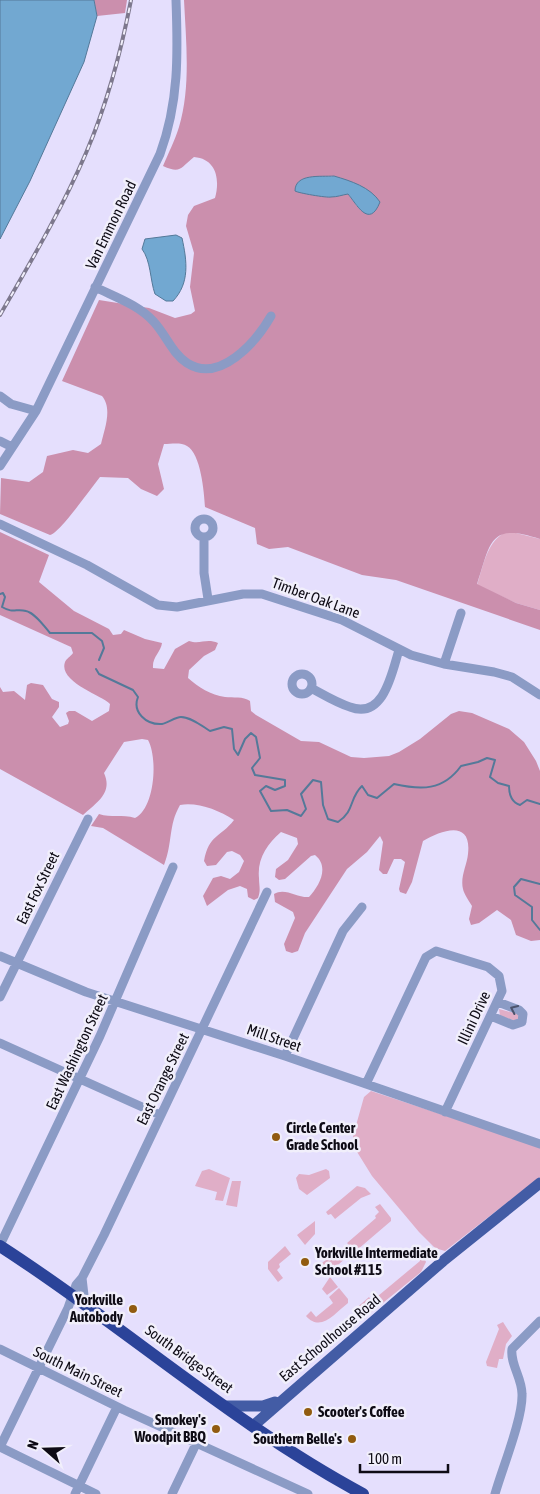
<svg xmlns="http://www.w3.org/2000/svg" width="540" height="1494" viewBox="0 0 540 1494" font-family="'Asap Condensed',sans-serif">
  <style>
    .green { fill: #e0aec7 }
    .forest { fill: #cb8fad; fill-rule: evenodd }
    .water { fill: #72a8d1; stroke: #547999 }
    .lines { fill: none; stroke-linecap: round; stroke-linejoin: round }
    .stream { stroke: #547999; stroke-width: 2 }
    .minor { stroke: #8b9bc5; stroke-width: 9 }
    .major { stroke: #435ca5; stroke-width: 11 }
    .highway { stroke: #2b4399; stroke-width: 12 }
    .rail-casing { stroke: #7d788d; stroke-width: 4 }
    .rail { stroke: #f1effb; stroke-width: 2; stroke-dasharray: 5.5; stroke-linecap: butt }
    .oneway { stroke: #4c536d }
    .poi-dot { fill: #915b10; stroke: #f1effb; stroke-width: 2 }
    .labels { text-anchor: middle; stroke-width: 5; stroke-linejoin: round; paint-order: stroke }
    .street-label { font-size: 15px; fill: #0e0b15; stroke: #f1effb }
    .poi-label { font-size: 15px; font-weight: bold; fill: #0e0b15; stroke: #f1effb; text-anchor: start }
  </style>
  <rect width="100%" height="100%" fill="#e5dffd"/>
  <path class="green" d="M508 531 540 539V610L516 603 477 585C484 564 487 540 508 531Z
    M499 1009 518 1014 520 1018 516 1021 500 1016Z
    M371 1091 540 1147V1177L445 1251 435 1248 419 1232 372 1176 354 1147 353 1136 364 1097Z
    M209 1169 230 1178 223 1201 215 1200 217 1192 195 1186 202 1171Z
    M326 1169 329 1171 330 1178 307 1195 299 1189 296 1178 299 1174 309 1175Z
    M232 1181H241L237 1207 226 1205Z
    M357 1186 365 1188 371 1194 361 1198 335 1219 331 1214 328 1215 326 1212Z
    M380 1204 391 1218V1221L357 1250 353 1249 347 1243 376 1218 375 1216 379 1212 375 1207Z
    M315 1221V1234L305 1245 297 1235Z
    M285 1246 291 1254 279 1264 280 1267 277 1270 283 1278 278 1282 268 1269V1262Z
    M340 1248 345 1252 341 1256 346 1258 332 1270 327 1268 321 1274 316 1268Z
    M422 1253 426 1262 421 1272 368 1315 353 1311 369 1297 372 1301 420 1261 419 1255Z
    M330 1277 338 1287 327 1295 322 1289Z
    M339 1288 348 1299V1303C335 1313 321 1333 306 1316L311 1311 316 1317 333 1303 329 1297Z
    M503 1322 512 1336 506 1344 503 1359H499L497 1368 487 1366 486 1362 499 1329 497 1325Z"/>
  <path class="forest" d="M94 0H127L125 13 97 16Z
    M184 0H540V539C489 522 491 542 477 584L516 603 540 610V630L396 580 362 575 288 547 269 549 257 544 255 528 205 507C204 492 201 454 187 446 181 442 171 444 164 444L158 464 164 489 157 496 141 489 128 478 100 477C91 488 59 534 50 535L0 514 1 478 29 482 43 472 47 456 73 450 88 453 101 444C104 430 113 409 102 396L62 381 99 300 149 308 175 318 191 314 195 311 190 287 194 253 186 226 188 215 194 206 215 198C220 180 217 159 194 157 180 168 181 174 163 166 168 154 175 140 179 127 191 87 186 41 184 0ZM334 176 377 208C362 221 357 204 348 194 324 196 319 201 302 179Z
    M0 532 49 555 39 582 74 611 109 629 113 635 121 634 124 630 145 639 162 643C161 652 152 657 153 668L164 669 175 649 189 641C200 645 206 638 218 643L215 650 204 656 189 670 188 678C198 687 211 695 225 697 233 698 243 696 250 701L251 711 256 715 301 741 319 742 351 757 364 758 389 756 399 752 420 739 451 714 459 711 472 713 509 729 524 742 536 761 540 771V940L531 941 516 935 511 920 497 910 479 923 471 925 469 919 472 906C469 901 464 894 463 889 460 877 467 865 468 854 472 819 442 830 423 841L412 882 406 894 400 892 399 889 405 862 401 859H394L387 874H383L379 870 383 842 380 836 367 852 347 869 305 933 298 951 292 953 286 951 284 944 295 918 293 912 275 902 274 894C285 887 297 898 309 897 319 886 330 867 315 855L311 856 285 879 279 880 275 877 276 869 288 860 298 844 297 838 281 832C267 844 257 859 259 878 259 886 261 890 258 898L254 900 248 897 247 889 240 886 228 890 207 906 203 896 213 878 221 876 230 879 239 872 244 861 240 855 232 851 227 852 216 865 207 866 204 861C209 834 220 838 234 820 218 810 198 802 180 805 168 826 173 842 164 865L103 828 91 826 99 814C111 818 122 814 135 818 155 808 158 758 148 740L142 739 124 742 104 773C113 793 97 802 83 815L0 769V687L3 692 14 691 25 700 27 685 31 683 43 685 52 699 59 702V707L52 717 60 727 68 724 69 721 66 713 69 711H75L92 721 109 711 110 704C101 695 58 682 65 662 66 659 71 656 73 653L71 647 0 615Z"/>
  <path class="water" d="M0 0H94L97 16 84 62 30 181 0 239Z
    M334 176C351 181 370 187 380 202 369 230 356 203 348 194 342 195 337 197 331 197 327 198 298 193 295 191 295 173 321 177 334 176Z
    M176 235 182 238C187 261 190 283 173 301H166L155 294C150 280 151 261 142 249L145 239Z"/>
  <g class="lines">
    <path class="stream" d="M0 594 3 593 5 597 2 607C14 614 16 608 26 611 35 613 44 626 50 633H92L102 641 104 648 99 660
      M96 669 99 674 133 690 138 697C132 712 146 725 162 724 168 723 175 717 181 717 191 717 202 726 210 731L224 727 232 729 234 749 238 755 245 739 251 733 256 737 260 758 252 768 255 775 285 780V786L275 790 266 786 260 791 271 811 287 810 301 816 306 809 301 794 313 780 321 782 323 805 328 819 338 822C355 811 349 798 362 786L368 795 377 798 394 784C421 790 443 791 461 766L478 762 487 758 495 760 490 777 498 783 509 786C509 794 511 802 520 805L527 800 540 804
      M540 884 521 879 514 887 515 895 532 907V920L540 930"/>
    <path class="minor" d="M95 287C115 297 139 305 154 322 166 335 172 353 187 363 220 384 256 342 271 316
      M0 396 11 404 36 411
      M0 441 12 447
      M0 466 36 411 160 154C179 102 178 54 176 0
      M195 528a9 9 0 1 1 18 0a9 9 0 1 1-18 0Z
      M0 524 87 565 158 605 177 607 243 594H262L342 620 411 655 444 664 494 672 512 677 540 695
      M204 538V573L208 599
      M444 664 461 613
      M292 684a10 10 0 1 1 20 0a10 10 0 1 1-20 0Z
      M311 688C324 695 337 703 350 707 384 720 392 672 399 650
      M0 956 86 992 285 1056 540 1144
      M0 997 88 819
      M491 1016 513 1025 522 1022 523 1014 519 1010 498 1002
      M0 1043 160 1115
      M285 1056 343 931 362 907
      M366 1084 426 957 436 951 488 967 499 976 502 991 445 1112
      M0 1245 100 1036 173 867
      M82 1278 85 1304
      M0 1349 124 1410 308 1494
      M0 1447 68 1308 76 1285 82 1278 104 1235 267 892
      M0 1447 96 1494
      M75 1494 117 1407
      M172 1494 196 1444
      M495 1494C502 1469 523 1418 522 1394 522 1378 510 1364 512 1349L540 1321"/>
    <path class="major" d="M227 1406H263L275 1402
      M253 1426 443 1261 540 1183"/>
    <path class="highway" d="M0 1246C123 1325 234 1425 363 1494"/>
    <defs>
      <path id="rail" d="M0 315C30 263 62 209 86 153 107 104 121 52 131 0"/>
    </defs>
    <use href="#rail" class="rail-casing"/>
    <use href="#rail" class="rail"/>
  </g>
  <defs><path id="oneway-chevron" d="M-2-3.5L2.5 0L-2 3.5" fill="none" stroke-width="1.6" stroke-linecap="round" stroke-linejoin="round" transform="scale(1.25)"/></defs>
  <use class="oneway" href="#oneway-chevron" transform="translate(514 1009) rotate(-155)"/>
  <g class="poi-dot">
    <circle cx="276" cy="1137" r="5"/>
    <circle cx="305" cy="1262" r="5"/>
    <circle cx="133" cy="1309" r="5"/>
    <circle cx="308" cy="1412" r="5"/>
    <circle cx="216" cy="1429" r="5"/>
    <circle cx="352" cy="1439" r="5"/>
  </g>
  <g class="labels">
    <g class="street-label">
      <text transform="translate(111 225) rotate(-64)" y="5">Van Emmon Road</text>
      <text transform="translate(316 598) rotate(20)" y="5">Timber Oak Lane</text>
      <text transform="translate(38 888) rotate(-64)" y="5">East Fox Street</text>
      <text transform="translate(474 1018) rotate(-65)" y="5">Illini Drive</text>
      <text transform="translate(274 1038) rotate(19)" y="5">Mill Street</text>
      <text transform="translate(77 1052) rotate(-65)" y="5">East Washington Street</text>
      <text transform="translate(163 1079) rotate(-64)" y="5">East Orange Street</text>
      <text transform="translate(330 1338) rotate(-40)" y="5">East Schoolhouse Road</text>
      <text transform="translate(189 1359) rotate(36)" y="5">South Bridge Street</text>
      <text transform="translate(78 1372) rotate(26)" y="5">South Main Street</text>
    </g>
    <g class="poi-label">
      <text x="286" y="1133">Circle Center<tspan x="286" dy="17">Grade School</tspan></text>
      <text x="315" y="1258">Yorkville Intermediate<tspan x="315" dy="17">School #115</tspan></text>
      <text x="123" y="1305" text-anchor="end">Yorkville<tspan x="123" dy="17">Autobody</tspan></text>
      <text x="318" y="1417">Scooter's Coffee</text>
      <text x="206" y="1425" text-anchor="end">Smokey's<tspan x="206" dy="17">Woodpit BBQ</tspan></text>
      <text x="342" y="1444" text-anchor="end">Southern Belle's</text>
    </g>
  </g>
  <g transform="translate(45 1449) rotate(290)" stroke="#f1effb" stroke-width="4" paint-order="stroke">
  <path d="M0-4L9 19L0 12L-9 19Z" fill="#0e0b15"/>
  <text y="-8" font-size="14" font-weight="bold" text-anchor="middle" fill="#0e0b15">N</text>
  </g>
  <path d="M360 1464v8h88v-8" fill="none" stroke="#0e0b15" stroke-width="2.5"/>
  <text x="368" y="1464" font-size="15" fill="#0e0b15" stroke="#f1effb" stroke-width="4" paint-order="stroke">100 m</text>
</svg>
